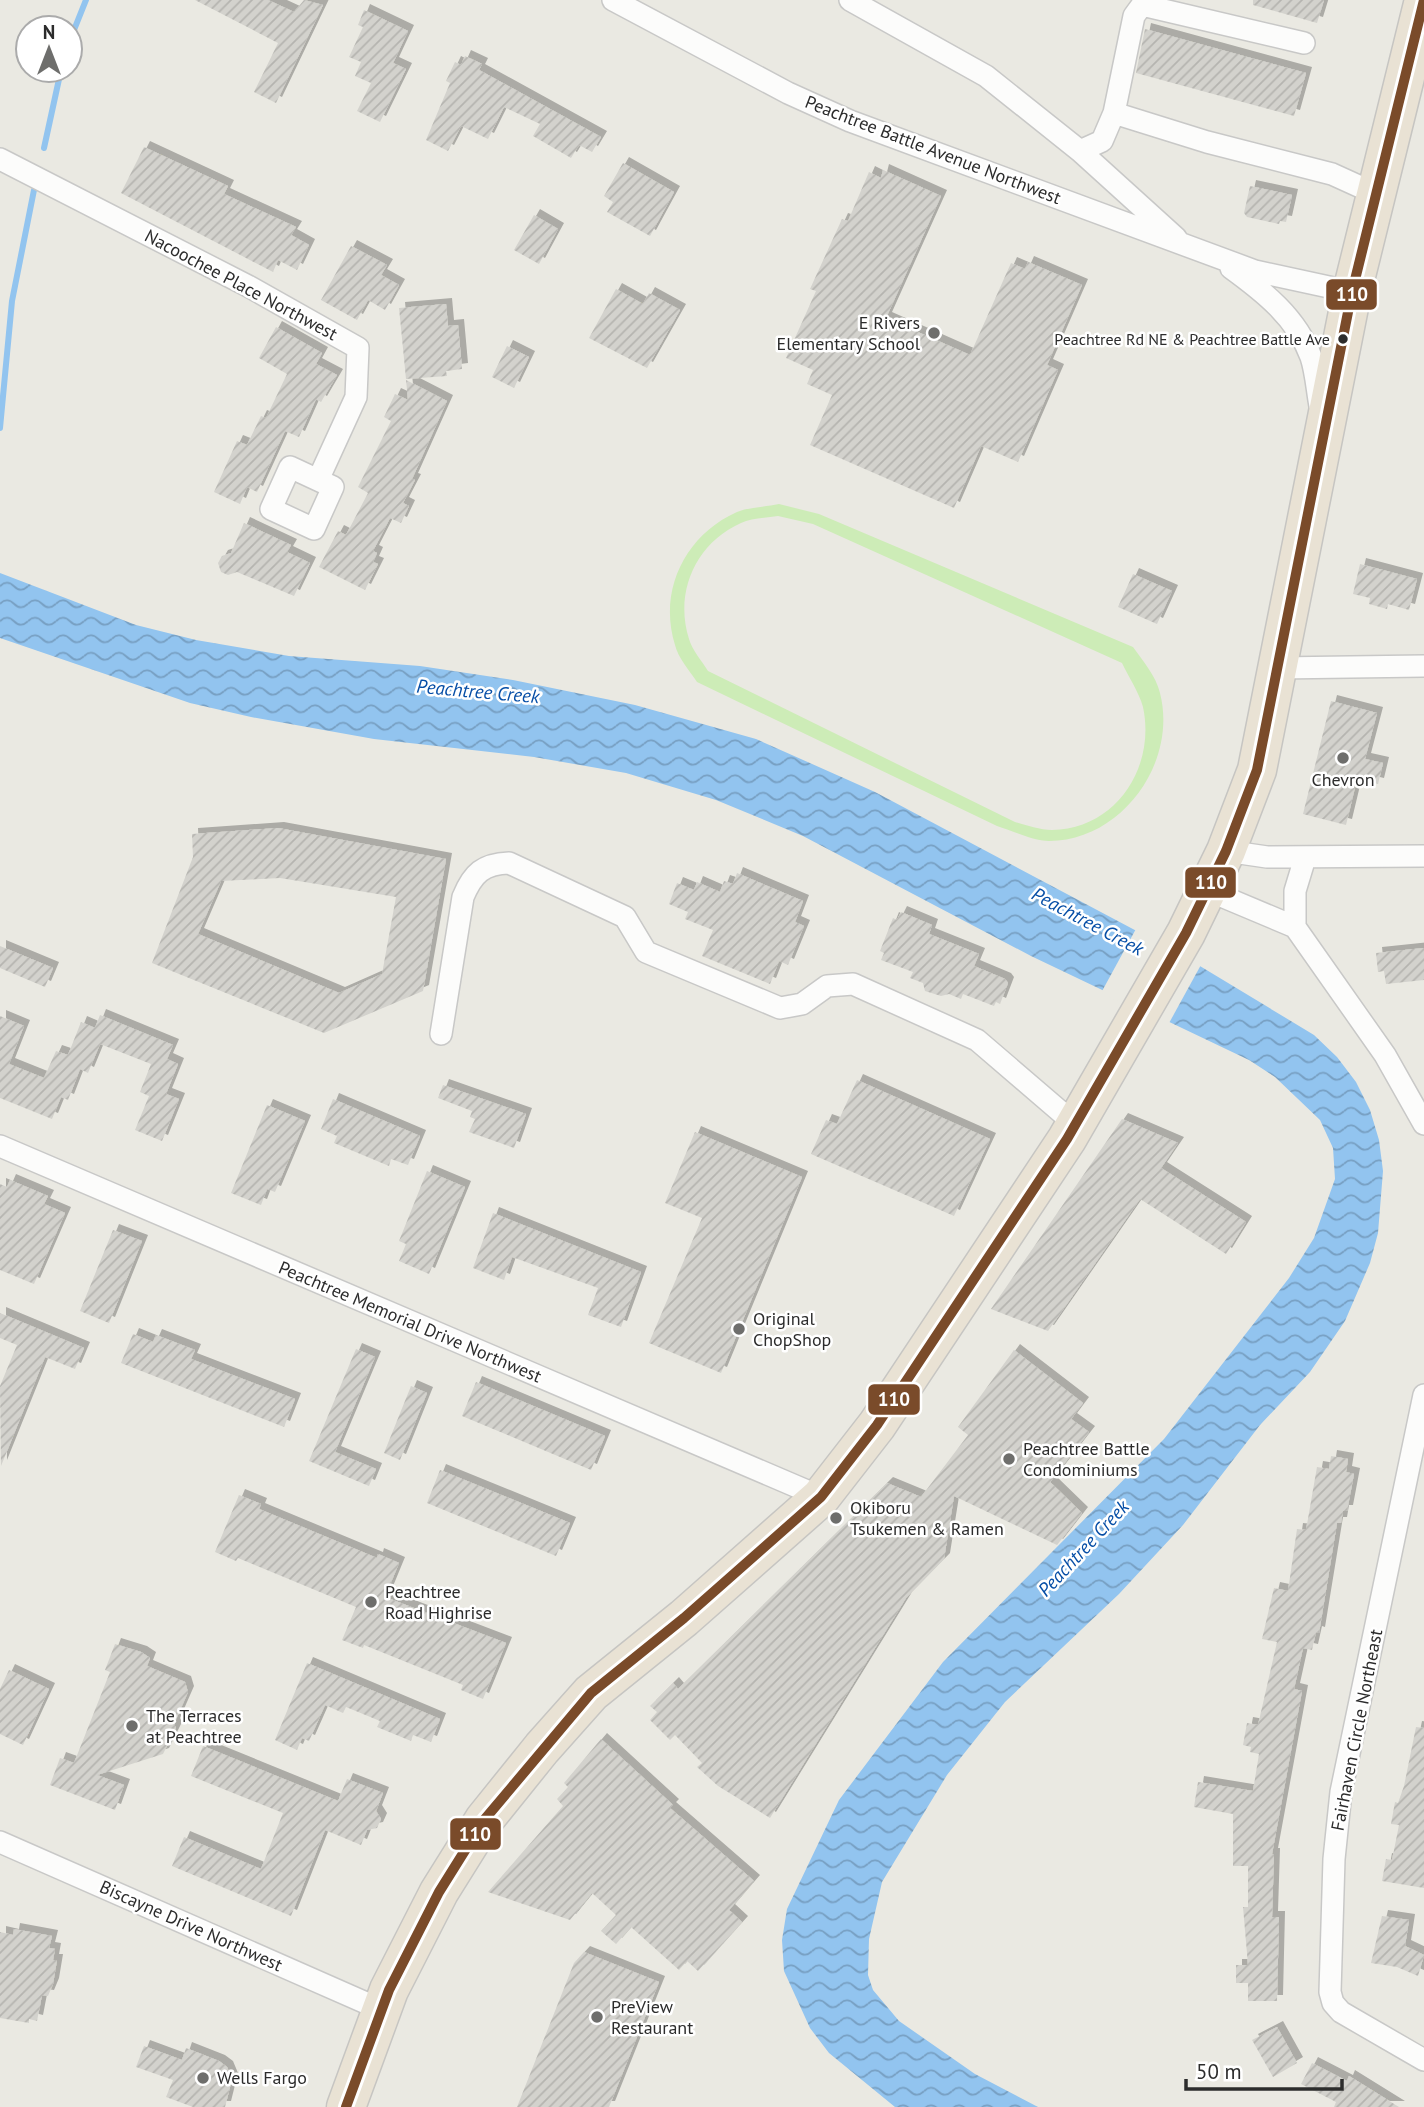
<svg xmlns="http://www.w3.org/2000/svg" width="1424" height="2107" viewBox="0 0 1424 2107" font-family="'PT Sans',sans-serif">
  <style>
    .pitch { fill: #cdecb7; fill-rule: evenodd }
    .water { fill: url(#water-waves) }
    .pier { fill: #eae9e2 }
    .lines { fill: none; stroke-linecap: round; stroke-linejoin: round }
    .stream { stroke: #92c4ef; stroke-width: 6 }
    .building { fill: url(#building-hatch); fill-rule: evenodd; filter: url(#shadow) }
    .street-casing { stroke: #c8c8c7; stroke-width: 24 }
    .highway-casing { stroke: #c6c5c2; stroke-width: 41 }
    .street { stroke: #fcfcfb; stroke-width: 21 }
    .highway { stroke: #e9e2d4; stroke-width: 38 }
    .bus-1-casing { stroke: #fff; stroke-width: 16 }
    .bus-1 { stroke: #7a4b2a; stroke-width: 10 }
    .poi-dot { fill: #6e6e6c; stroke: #fff; stroke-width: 2.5 }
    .bus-dot { fill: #2c2c2c; stroke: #fff; stroke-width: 2.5 }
    .labels { text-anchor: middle; stroke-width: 5; stroke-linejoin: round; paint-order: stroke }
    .bus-label { font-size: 16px; fill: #2c2c2c; stroke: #fff; text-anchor: end }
    .street-label { font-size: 18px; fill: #2c2c2c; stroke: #fff }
    .poi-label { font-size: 18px; fill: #2c2c2c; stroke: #fff; text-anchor: start }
    .water-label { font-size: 19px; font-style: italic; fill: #064ea6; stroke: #fff }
    .line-badge { stroke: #fff; stroke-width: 2.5 }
    .badge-label { font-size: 19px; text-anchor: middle; font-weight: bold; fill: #fff }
  </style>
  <defs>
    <pattern id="water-waves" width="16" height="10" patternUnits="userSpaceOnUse" patternTransform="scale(1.75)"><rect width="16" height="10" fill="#92c4ef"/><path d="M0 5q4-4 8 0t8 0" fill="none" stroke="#779fc2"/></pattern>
    <pattern id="building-hatch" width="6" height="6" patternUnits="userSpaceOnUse" patternTransform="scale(1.75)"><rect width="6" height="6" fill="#d3d2cd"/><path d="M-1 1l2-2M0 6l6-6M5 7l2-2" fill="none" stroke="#b5b4b0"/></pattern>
    <filter id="shadow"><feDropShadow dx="6" dy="-6" stdDeviation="0" flood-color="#0004"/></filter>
  </defs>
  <rect width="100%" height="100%" fill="#eae9e2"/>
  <path class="pitch" d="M779 504 819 514 1133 647C1143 661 1156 676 1160 693 1178 763 1121 841 1049 841 1033 841 1013 831 997 826L697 682C690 671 678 658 675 645 658 591 685 535 737 512 749 507 766 507 779 504ZM778 516 813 524 1122 663C1128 676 1139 692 1143 707 1156 767 1116 829 1052 830 1040 830 1026 825 1015 822L708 671C702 661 692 650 689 639 674 592 696 543 741 523 751 518 766 518 778 516Z"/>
  <path class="water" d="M0 573 136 625 196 640 289 656 420 666 513 680 635 705 756 739 875 792 1180 954 1314 1035 1337 1057 1356 1082 1370 1110 1379 1140 1383 1171 1378 1233 1370 1263 1345 1321 1310 1372 1260 1425 1183 1525 1119 1594 1005 1702 947 1775 882 1882 869 1939 868 1975 873 1990 899 2021 975 2074 1038 2107H895L829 2053 810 2028 784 1971 782 1940 787 1909 839 1800 943 1662 1164 1439 1289 1278 1314 1238 1335 1179 1333 1148 1320 1120 1275 1077 1249 1060 1031 956 803 836 716 800 626 773 534 757 374 739 251 717 190 703 0 638Z"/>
  <path class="pier" d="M1137 927 1202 963 1168 1025 1101 993Z"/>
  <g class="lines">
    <path class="stream" d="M70 40 86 0
      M44 148 61 70
      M0 428 12 301 34 190"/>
  </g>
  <path class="building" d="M195 0H268L294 12 304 0 323 5 276 103 254 92 278 43Z
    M1253 0H1324L1317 23 1253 5Z
    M364 10 408 31 393 63 406 69 380 122 357 111 371 83 355 76 361 62 349 57 363 27 358 25Z
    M1145 29 1306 73 1294 116 1136 73Z
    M465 56 482 64 479 70 601 137 592 152 579 145 571 158 533 136 540 124 504 107 488 139 461 126 448 151 426 140 450 83 446 81 455 62 461 65Z
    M144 147 228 186 224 194 296 227 291 235 309 245 297 270 278 260 273 272 121 193Z
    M623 163 674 192 650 236 607 212 613 202 604 196Z
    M883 170 941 196 886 318 970 355 1011 263 1025 269 1028 262 1082 285 1047 365 1058 370 1018 462 981 446 954 508 810 445 832 395 807 384 813 370 786 358 816 291 810 289 842 219 848 221 869 172 881 178Z
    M1250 186 1292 195 1286 222 1280 221 1279 224 1247 217 1244 213Z
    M534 215 558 229 539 264 514 250Z
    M351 246 387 265 381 275 399 285 385 310 368 300 357 320 321 300Z
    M616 289 643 304 649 293 680 310 647 368 589 338Z
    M446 304 448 326 458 325 462 369 446 371 447 376 406 379 399 308Z
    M276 327 322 353 316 364 337 375 321 402 316 399 299 437 285 431 257 492 247 487 240 504 214 492 237 441 247 445 261 416 266 418 287 374 259 358Z
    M507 346 529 357 514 388 492 377Z
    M406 380 447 401 412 479 415 480 403 503 409 506 401 523 390 518 373 551 377 553 373 562 378 564 365 590 319 567 338 531 346 535 368 493 358 487 391 421 384 417 395 394 408 400Z
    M244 523 291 545 287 552 310 563 294 596 237 572 228 575 221 572 218 563 222 556 231 553Z
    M1360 564 1417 579 1409 610 1388 604 1387 609 1369 604 1370 598 1353 594Z
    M1133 574 1172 591 1157 624 1118 607Z
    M1331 701 1377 713 1365 759 1383 763 1378 784 1357 779 1346 825 1303 814Z
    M278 828 446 859 423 991 324 1033 152 963 193 857 192 834ZM280 878 396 897 382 974 339 993 198 934 221 881Z
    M737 873 803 901 795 922 804 926 788 965 779 961 770 984 702 956 713 930 685 919 688 912 669 904 677 883 694 890 697 882 720 892 724 881 733 884Z
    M901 912 932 925 929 934 979 954 974 966 1005 979 1008 983 1000 1004 996 1002 994 1006 963 994 961 999 949 994 941 996 925 991 923 983 910 978 913 972 881 960 884 953 880 951 893 918 897 920Z
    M0 946 53 968 45 987 0 968Z
    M1424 948V980L1386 984 1384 971 1378 972 1376 953Z
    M100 1015 173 1045 167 1059 178 1064 166 1094 179 1099 162 1141 135 1130 149 1096 140 1092 151 1064 100 1044 88 1073 80 1069 68 1100 61 1097 52 1119 0 1098V1016L24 1026 9 1064 44 1078 56 1051 68 1055 81 1022 95 1028Z
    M857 1080 990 1139 954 1216 811 1154 826 1120 837 1124Z
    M443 1085 526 1114 514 1148 469 1132 475 1119 470 1117 472 1111 438 1098Z
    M333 1099 420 1136 408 1165 391 1159 389 1166 334 1143 337 1136 321 1129Z
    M267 1105 305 1121 275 1192 267 1189 261 1205 231 1193Z
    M1122 1119 1178 1143 1161 1168 1246 1222 1226 1254 1140 1199 1048 1331 991 1309Z
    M695 1132 802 1177 721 1373 649 1343 702 1218 665 1203Z
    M427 1171 465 1187 429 1274 399 1261 406 1244 399 1241Z
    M10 1180 48 1196 44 1204 65 1213 34 1284 0 1270V1184L7 1187Z
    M493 1213 641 1272 621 1327 588 1315 598 1288 512 1257 504 1280 473 1268Z
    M113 1230 142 1241 109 1323 80 1311Z
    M0 1313 84 1348 75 1369 45 1357 1 1466 0 1386 17 1345 0 1338Z
    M133 1334 153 1342 156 1335 195 1350 191 1359 295 1399 284 1427 121 1363Z
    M356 1349 375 1357 335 1452 376 1469 369 1486 309 1461Z
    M1014 1350 1083 1403 1071 1419 1089 1432 1050 1482 1082 1513 1057 1545 954 1496 944 1559 906 1598 770 1818 718 1786 697 1767 702 1763 675 1735 670 1740 650 1720 657 1712 650 1706 673 1683 678 1689 887 1483 921 1497 968 1435 958 1427Z
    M476 1382 605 1436 591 1470 462 1416Z
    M411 1386 427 1393 400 1460 384 1453Z
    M1331 1456 1348 1459 1346 1472 1354 1474 1347 1511H1343L1341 1523H1337L1319 1633 1316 1632 1312 1650 1303 1648 1294 1689 1302 1691 1272 1854H1274L1272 1917H1279L1277 2001H1248V1983H1236V1965H1248L1243 1907H1248V1866H1233V1814L1194 1807 1198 1782 1253 1791 1259 1754 1250 1752 1251 1747 1243 1745 1247 1723 1258 1725 1277 1642 1262 1639 1274 1588 1288 1591 1297 1529 1306 1530 1317 1467 1329 1469Z
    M440 1470 570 1523 556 1556 427 1503Z
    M239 1495 261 1504 259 1509 377 1558 378 1554 399 1563 385 1597 506 1643 483 1699 461 1690 463 1685 364 1645 363 1648 342 1640 356 1607 238 1558 236 1561 215 1552Z
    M115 1644 141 1652 150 1658 147 1666 185 1682 188 1692 174 1724 176 1728 163 1754 97 1775 124 1785 115 1810 50 1785 60 1758 74 1763 110 1672 105 1670Z
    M307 1663 440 1719 431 1742 413 1735 411 1741 377 1727 380 1721 346 1707 343 1713 325 1705 309 1741 302 1738 297 1750 275 1740Z
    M9 1670 49 1689 23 1745 0 1734V1689Z
    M1416 1727 1424 1728V1888L1382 1881 1386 1859 1392 1860 1399 1825 1391 1824 1395 1802 1398 1803 1404 1786Z
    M601 1739 673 1805 670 1808 754 1881 729 1910 742 1922 698 1971 687 1961 679 1970 631 1927 616 1944 601 1931 616 1915 592 1893 570 1920 488 1892 563 1806 557 1799 568 1787 564 1783Z
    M203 1746 338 1801 347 1779 383 1793 376 1811 381 1819 377 1828 367 1830 361 1845 325 1830 291 1916 172 1866 184 1837 261 1869 283 1813 191 1776Z
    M1382 1916 1409 1920 1405 1946 1424 1955 1418 1976 1397 1967 1371 1963Z
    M14 1929 52 1936 49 1948 55 1949 53 1960H57L53 1984 48 1996 42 1995 37 2021 29 2019V2023L0 2018V1932L13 1935Z
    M584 1952 659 1982 609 2107H517L574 1963Z
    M1277 2027 1297 2063 1273 2077 1252 2040Z
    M144 2046 182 2060 186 2048 219 2061 227 2067 232 2079 225 2107H193L166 2097 173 2080 136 2067Z
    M1312 2063 1347 2081 1349 2076 1399 2107H1334L1336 2102 1301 2084Z"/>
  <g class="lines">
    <defs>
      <path id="street" d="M613 0 788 93 850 121 1255 271 1352 292
        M850 0 986 76 1080 151 1176 238
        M1114 113 1207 142 1332 174 1376 194
        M1080 151 1102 141 1114 113 1134 16 1142 5 1304 43
        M0 159 248 286 358 348 356 397 318 480
        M1231 268C1264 292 1297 318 1311 357 1316 372 1317 390 1320 406
        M290 467 333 487 314 529 271 509Z
        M1277 668 1424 666
        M1226 851 1267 857 1424 856
        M1207 890 1295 927 1385 1055 1424 1124
        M1295 927V891L1305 858
        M441 1034 463 897C473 873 483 864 509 863L625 917 646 952 780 1008 802 1004 827 986 853 984 977 1040 1076 1125
        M0 1146 821 1497
        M1424 1395 1341 1792 1334 1859 1330 1992 1333 2003 1341 2012 1424 2060
        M0 1842 382 2010"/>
      <path id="highway" d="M346 2107 389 1990 439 1892 484 1820 542 1748 591 1693 684 1618 821 1497 877 1425 1067 1139 1186 933 1226 851 1257 770 1352 292 1424 0"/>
    </defs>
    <use href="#street" class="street-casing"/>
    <use href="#highway" class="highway-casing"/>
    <use href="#street" class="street"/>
    <use href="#highway" class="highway"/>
    <defs>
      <path id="bus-1" d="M346 2107 389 1990 439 1892 484 1820 591 1693 684 1618 821 1497 877 1425 1067 1139 1186 933 1226 851 1257 770 1352 292 1424 0"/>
    </defs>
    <use href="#bus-1" class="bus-1-casing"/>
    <use href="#bus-1" class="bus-1"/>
  </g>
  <g class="poi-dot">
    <circle cx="934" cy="333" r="7"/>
    <circle cx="1343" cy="758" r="7"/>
    <circle cx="739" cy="1329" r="7"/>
    <circle cx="1009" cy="1459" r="7"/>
    <circle cx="836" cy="1518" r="7"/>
    <circle cx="371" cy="1602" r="7"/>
    <circle cx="132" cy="1726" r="7"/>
    <circle cx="597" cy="2017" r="7"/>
    <circle cx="203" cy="2078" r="7"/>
  </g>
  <circle class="bus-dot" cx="1343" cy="339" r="6"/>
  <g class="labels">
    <g class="bus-label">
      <text x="1330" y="345">Peachtree Rd NE &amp; Peachtree Battle Ave</text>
    </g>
    <g class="street-label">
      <text transform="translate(933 150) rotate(21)" y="6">Peachtree Battle Avenue Northwest</text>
      <text transform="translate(241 285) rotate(28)" y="6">Nacoochee Place Northwest</text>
      <text transform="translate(410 1322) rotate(23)" y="6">Peachtree Memorial Drive Northwest</text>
      <text transform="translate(1357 1730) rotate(-79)" y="6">Fairhaven Circle Northeast</text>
      <text transform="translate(191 1926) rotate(24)" y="6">Biscayne Drive Northwest</text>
    </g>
    <g class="poi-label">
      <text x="920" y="329" text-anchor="end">E Rivers<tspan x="920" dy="21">Elementary School</tspan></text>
      <text x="1343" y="786" text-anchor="middle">Chevron</text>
      <text x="753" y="1325">Original<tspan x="753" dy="21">ChopShop</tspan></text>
      <text x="1023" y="1455">Peachtree Battle<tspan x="1023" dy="21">Condominiums</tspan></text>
      <text x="850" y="1514">Okiboru<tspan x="850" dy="21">Tsukemen &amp; Ramen</tspan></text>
      <text x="385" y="1598">Peachtree<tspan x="385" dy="21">Road Highrise</tspan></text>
      <text x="146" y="1722">The Terraces<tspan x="146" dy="21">at Peachtree</tspan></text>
      <text x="611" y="2013">PreView<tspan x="611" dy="21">Restaurant</tspan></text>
      <text x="217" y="2084">Wells Fargo</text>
    </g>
    <g class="water-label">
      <text transform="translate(478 691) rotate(5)" y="7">Peachtree Creek</text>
      <text transform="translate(1088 921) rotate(28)" y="7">Peachtree Creek</text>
      <text transform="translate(1083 1548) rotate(-47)" y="7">Peachtree Creek</text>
    </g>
  </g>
  <g class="line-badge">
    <rect x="1325" y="278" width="53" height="33" rx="7" fill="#7a4b2a"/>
    <rect x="1184" y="866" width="53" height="33" rx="7" fill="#7a4b2a"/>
    <rect x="867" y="1383" width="54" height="33" rx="7" fill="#7a4b2a"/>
    <rect x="449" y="1817" width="53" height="34" rx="7" fill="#7a4b2a"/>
  </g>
  <g class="badge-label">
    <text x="1352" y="301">110</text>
    <text x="1211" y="889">110</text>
    <text x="894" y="1406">110</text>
    <text x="475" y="1841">110</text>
  </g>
  <g transform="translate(49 49)"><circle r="33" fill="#ffffff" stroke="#ababab" stroke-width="2"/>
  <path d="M0-5L12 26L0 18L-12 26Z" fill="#6e6e6c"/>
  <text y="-10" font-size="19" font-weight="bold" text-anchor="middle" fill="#2c2c2c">N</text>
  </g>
  <path d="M1186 2079v10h156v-10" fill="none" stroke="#2c2c2c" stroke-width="3.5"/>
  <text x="1196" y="2079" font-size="21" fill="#2c2c2c" stroke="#ffffff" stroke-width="5" paint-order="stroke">50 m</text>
</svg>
